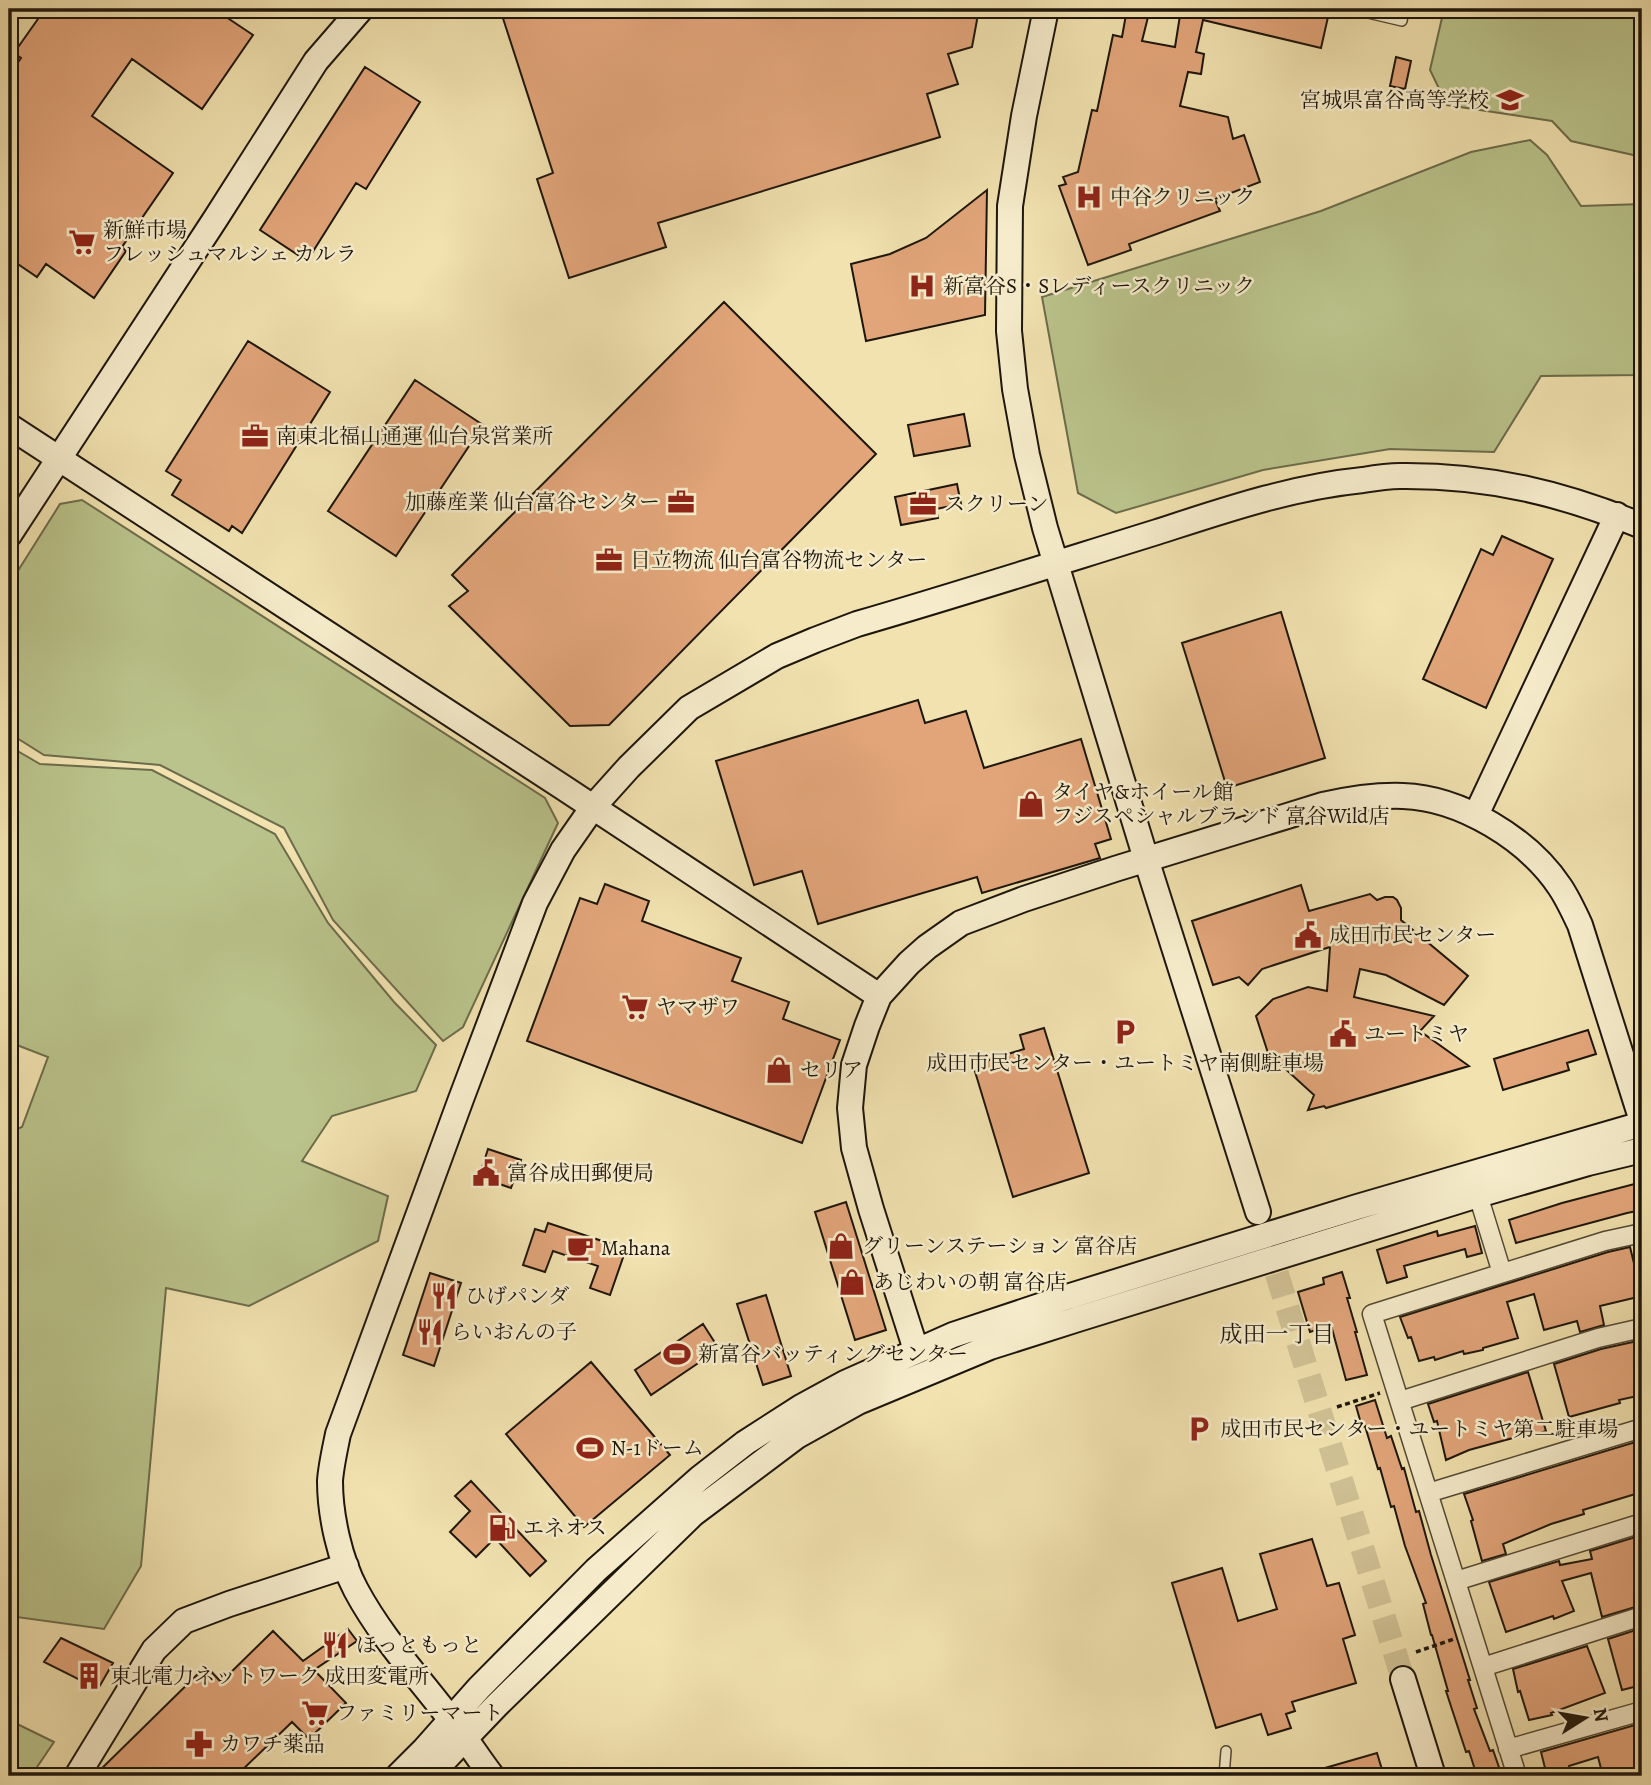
<svg xmlns="http://www.w3.org/2000/svg" width="1651" height="1785" viewBox="0 0 1651 1785" font-family="Alegreya,'Noto Serif JP',serif">
  <style>
    .green { fill: #bac38b; stroke: #6c6c4c; stroke-width: 2 }
    .building { fill: #e2a57a; stroke: #1d160c; stroke-width: 2 }
    .lines { fill: none; stroke-linecap: round; stroke-linejoin: round }
    .secondary-tunnel { stroke: #d1c397; stroke-width: 24; stroke-dasharray: 24 12; stroke-linecap: butt }
    .lane-casing { stroke: #524935; stroke-width: 12 }
    .street-casing { stroke: #524935; stroke-width: 21 }
    .secondary-casing { stroke: #1d160c; stroke-width: 28 }
    .path { stroke: #1d160c; stroke-width: 3.5; stroke-dasharray: 5 3.5; stroke-linecap: butt }
    .lane { stroke: #f6eccb; stroke-width: 9 }
    .street { stroke: #f6eccb; stroke-width: 18 }
    .secondary { stroke: #f6eccb; stroke-width: 24 }
    .labels { text-anchor: middle; stroke-width: 5; stroke-linejoin: round; paint-order: stroke }
    .poi-label { font-size: 21px; fill: #1d160c; stroke: #f6eccb; text-anchor: start }
    .neighbourhood-label { font-size: 23px; fill: #1d160c; stroke: #f6eccb }
  </style>
  <rect width="100%" height="100%" fill="#f1e2af"/>
  <filter id="stains"><feTurbulence type="fractalNoise" baseFrequency=".00286" numOctaves="4"/><feColorMatrix values="0 0 0 0 .2 0 0 0 0 .09 0 0 0 0 .02 0 0 0 .5 -.17"/></filter>
  <radialGradient id="worn" r=".72"><stop offset=".6" stop-color="#630" stop-opacity="0"/><stop offset="1" stop-color="#630" stop-opacity=".3"/></radialGradient>
  <path class="green" d="M1444 9H1642V157L1571 141 1552 121 1447 105 1430 70Z
    M1530 140 1547 155 1581 206 1642 204V375L1541 376 1494 452 1390 449 1263 470 1116 513 1078 493 1042 297 1321 211 1471 152Z
    M82 500 545 798 558 823 463 1027 443 1041 333 920 284 828 160 765 44 755 9 733V585L60 504Z
    M9 746 40 764 152 770 275 834 328 923 394 1002 436 1045 416 1091 332 1116 302 1161 388 1196 378 1241 249 1306 166 1288 141 1566 104 1629 9 1616V1132L22 1127 48 1057 9 1042Z
    M9 1720 54 1742 35 1770 9 1776Z"/>
  <path class="building" d="M45 9H49L57 15 62 9H70L83 18 90 9H214L253 35 202 109 132 59 92 116 173 173 122 247 126 251 94 298 46 264 37 277 9 258V75L21 58 14 53Z
    M500 9H973L977 20 972 47 948 54 958 84 927 94 940 137 658 223 666 247 569 278 537 179 553 173Z
    M1127 9H1150L1142 41 1175 47 1181 9H1292L1328 17 1321 48 1203 20 1196 52 1204 54 1201 74 1188 72 1180 106 1228 117 1233 139 1244 135 1260 182 1215 199 1220 211 1129 244 1131 250 1088 265 1059 186 1066 184 1063 177 1078 172 1092 110 1097 111 1113 35 1122 37Z
    M1396 57 1411 61 1405 89 1390 86Z
    M365 67 420 102 366 189 356 183 307 261 260 230Z
    M987 190 985 315 866 341 851 264 890 254 926 238Z
    M724 302 876 454 609 725 570 726 449 606 468 591 452 575Z
    M248 341 330 392 242 533 232 526 229 531 172 495 181 480 166 471Z
    M415 380 483 425 396 556 328 511Z
    M964 414 970 446 914 456 908 425Z
    M957 484 961 504 936 509 938 518 901 525 895 497Z
    M1502 536 1553 559 1486 708 1423 679 1481 549 1493 555Z
    M1281 612 1325 758 1227 788 1182 643Z
    M918 700 925 723 966 711 984 768 1081 739 1111 839 1095 844 1100 858 982 893 977 877 818 924 802 871 754 885 716 761Z
    M605 884 649 901 642 921 741 958 732 981 789 1002 783 1019 840 1040 802 1143 527 1041 580 898 597 904Z
    M1301 885 1309 911 1370 894 1377 900 1385 897H1393L1397 900 1401 908V920L1468 976 1444 1005 1386 975 1360 969 1354 997 1434 1016 1420 1031 1469 1066 1326 1108 1324 1106 1308 1110 1314 1095 1268 1053 1256 1016 1273 999 1308 987 1327 991 1330 947 1262 969 1248 985 1239 977 1213 985 1192 921Z
    M1044 1028 1089 1173 1013 1197 973 1065 1024 1049 1020 1035Z
    M1588 1030 1596 1054 1567 1063 1569 1070 1503 1090 1494 1059Z
    M488 1149 521 1160 511 1188 479 1177Z
    M1642 1182V1210L1627 1213 1516 1243 1509 1220 1562 1203Z
    M846 1202 886 1330 855 1340 815 1212Z
    M548 1223 626 1249 610 1295 590 1288 598 1266 553 1251 545 1272 523 1265 535 1229 545 1232Z
    M1475 1226 1482 1253 1467 1257 1465 1249 1404 1266 1407 1277 1387 1283 1377 1250 1437 1231 1438 1236Z
    M1630 1247 1642 1296 1600 1306 1604 1325 1580 1332 1577 1321 1544 1330 1534 1294 1507 1302 1518 1338 1483 1348V1350L1464 1354 1463 1351 1435 1360 1434 1357 1419 1361 1411 1337 1408 1338 1400 1317 1608 1252Z
    M1342 1272 1350 1298H1347L1357 1332H1355L1367 1375 1346 1380 1331 1325 1310 1332 1298 1292 1324 1284 1323 1278Z
    M430 1273 461 1283 434 1366 403 1355Z
    M766 1295 791 1376 763 1385 737 1304Z
    M703 1324 719 1349 651 1395 635 1370Z
    M1642 1340V1395L1619 1400 1620 1403 1569 1417 1554 1364 1601 1349Z
    M591 1362 670 1455 584 1527 506 1434Z
    M1528 1372 1546 1431 1525 1438 1524 1435 1469 1450 1446 1460 1437 1421 1434 1422 1428 1404Z
    M1375 1400 1387 1438 1391 1436 1402 1469 1404 1468 1416 1512 1419 1511 1431 1555 1470 1680H1468L1477 1708 1474 1709 1490 1751 1493 1750 1502 1776H1477L1469 1751 1466 1752 1446 1691H1448L1432 1635H1431L1423 1604 1426 1603 1405 1546 1394 1506 1391 1507 1380 1468 1378 1469 1365 1426 1362 1427 1356 1406Z
    M1642 1440V1492L1583 1510 1584 1514 1551 1524 1503 1544 1506 1554 1482 1561 1471 1521 1473 1520 1464 1494Z
    M471 1481 546 1561 530 1576 495 1538 476 1557 450 1532 470 1511 455 1496Z
    M1642 1535V1605L1602 1617 1591 1573 1562 1581 1574 1611 1554 1619 1553 1616 1506 1632 1489 1582 1559 1561 1560 1565 1592 1559 1590 1551Z
    M1312 1539 1327 1586 1339 1583 1355 1635 1343 1639 1356 1683 1292 1702 1295 1711 1286 1714 1291 1728 1268 1735 1261 1714 1216 1728 1172 1583 1222 1568 1238 1621 1277 1609 1260 1554Z
    M1642 1628V1685L1622 1690 1608 1639Z
    M348 1629 357 1641 314 1670 346 1703 309 1739 292 1722 236 1776H94L206 1666 221 1682 273 1631 303 1661Z
    M61 1638 113 1663 98 1689 44 1662Z
    M1587 1646 1605 1693 1551 1713 1552 1715 1529 1720 1520 1691 1518 1692 1513 1669Z
    M1642 1723V1776H1603L1598 1757 1569 1766 1572 1776H1547L1541 1752Z
    M1377 1753 1384 1776H1312L1311 1772Z"/>
  <g class="lines">
    <path class="secondary-tunnel" d="M1266 1239 1403 1679"/>
    <defs>
      <path id="lane" d="M1351 9 1402 21 1404 9
        M1224 1776 1226 1751"/>
      <path id="street" d="M1478 1195 1502 1273
        M1400 1401 1598 1338 1642 1328
        M1428 1493 1642 1428
        M1456 1581 1642 1523
        M1483 1667 1642 1616
        M1508 1749 1642 1711
        M1517 1776 1372 1314 1605 1241 1642 1233"/>
      <path id="secondary" d="M1046 9 1024 116 1010 206 1009 331 1015 389 1027 455 1045 528 1146 859 1258 1212
        M9 426 561 786 879 996
        M9 535 216 218 316 61 361 9
        M1476 815 1617 515
        M916 1350 871 1209 854 1148 850 1108 854 1065 867 1026 879 996 909 963 927 947 961 923 1024 899 1115 869 1323 805C1350 799 1376 795 1403 796 1461 798 1528 839 1560 887 1568 899 1574 912 1580 925L1642 1121
        M1403 1679 1433 1776
        M77 1776 154 1650 184 1621 229 1604 346 1566
        M398 1776 424 1750 479 1688 596 1570 700 1478 745 1443 801 1407 845 1383 953 1335 1064 1298 1357 1207 1642 1124
        M429 1776 496 1706 693 1514 797 1436 858 1402 990 1347 1078 1319 1478 1195 1588 1163 1642 1150
        M492 1776C478 1758 466 1738 451 1720 419 1678 381 1637 356 1590 340 1560 330 1516 330 1481 331 1466 335 1449 338 1434L461 1099 535 903 563 850 593 807 629 767 689 708 777 656 815 640 857 624C957 595 1057 563 1157 532 1225 510 1292 487 1363 480 1375 478 1387 476 1400 476 1487 475 1562 493 1642 526"/>
    </defs>
    <use href="#lane" class="lane-casing"/>
    <use href="#street" class="street-casing"/>
    <use href="#secondary" class="secondary-casing"/>
    <path class="path" d="M1337 1407 1380 1393
      M1416 1652 1457 1638"/>
    <use href="#lane" class="lane"/>
    <use href="#street" class="street"/>
    <use href="#secondary" class="secondary"/>
  </g>
  <defs>
    <symbol id="school-bare" viewBox="-9 -9 18 18"><path d="M0-5L7-2L0 1L-7-2ZM-4 1L0 2.5L4 1V4Q0 6-4 4Z" fill="#8f2418" stroke="#f6eccb" stroke-width="2.5" paint-order="stroke"/></symbol>
    <symbol id="hospital-bare" viewBox="-9 -9 18 18"><path d="M-5-5h3v3.5h4V-5h3V5h-3V1.5h-4V5h-3Z" fill="#8f2418" stroke="#f6eccb" stroke-width="2.5" paint-order="stroke"/></symbol>
    <symbol id="supermarket-bare" viewBox="-9 -9 18 18"><path d="M-6-5.5h2.5l.6 2H6L4.5 2H-2.5L-4.4-4H-6ZM-1.5 3.2a1.3 1.3 0 1 0 .1 0ZM3 3.2a1.3 1.3 0 1 0 .1 0Z" fill="#8f2418" stroke="#f6eccb" stroke-width="2.5" paint-order="stroke"/></symbol>
    <symbol id="office-bare" viewBox="-9 -9 18 18"><path d="M-6-3h4V-5.5h4V-3h4V5H-6ZM-1-4.5V-3h2v-1.5ZM-6 0V1H6V0Z" fill="#8f2418" stroke="#f6eccb" stroke-width="2.5" paint-order="stroke"/></symbol>
    <symbol id="shop-bare" viewBox="-9 -9 18 18"><path d="M-5-2.5h2.3a2.7 3.5 0 0 1 5.4 0H5L5.5 6h-11ZM-1.5-2.5h3a1.5 2.3 0 0 0-3 0Z" fill="#8f2418" stroke="#f6eccb" stroke-width="2.5" paint-order="stroke"/></symbol>
    <symbol id="civic-bare" viewBox="-9 -9 18 18"><path d="M-.6-6.5H3V-4.5H.6V-3L4-1V1h2V6H-6V1h2V-1L-.6-3ZM-1.2 2.5V6h2.4V2.5Z" fill="#8f2418" stroke="#f6eccb" stroke-width="2.5" paint-order="stroke"/></symbol>
    <symbol id="parking-bare" viewBox="-9 -9 18 18"><path d="M-3.5-5.5H1a3.5 3.5 0 0 1 0 7H-1V5.5H-3.5ZM-1-3.4V-.6H.8a1.4 1.4 0 0 0 0-2.8Z" fill="#8f2418" stroke="#f6eccb" stroke-width="2.5" paint-order="stroke"/></symbol>
    <symbol id="cafe-bare" viewBox="-9 -9 18 18"><path d="M-5.5-4.5H6V0H3Q3 3.5 0 3.5H-2.5Q-5.5 3.5-5.5 0ZM3-3.2v2h1.7v-2ZM-6 4.5H4V6H-6Z" fill="#8f2418" stroke="#f6eccb" stroke-width="2.5" paint-order="stroke"/></symbol>
    <symbol id="restaurant-bare" viewBox="-9 -9 18 18"><path d="M-5-6h1v4h1v-4h1v4h1v-4h1v5L-1.5 .5V6h-2V.5L-5-1ZM5-6V6H3V1.5H1.5Q1.5-4 5-6Z" fill="#8f2418" stroke="#f6eccb" stroke-width="2.5" paint-order="stroke"/></symbol>
    <symbol id="stadium-bare" viewBox="-9 -9 18 18"><path d="M0-5a6.5 5 0 1 0 0 10a6.5 5 0 1 0 0-10ZM-3.5-1.8h7v3.6h-7Z" fill="#8f2418" stroke="#f6eccb" stroke-width="2.5" paint-order="stroke"/></symbol>
    <symbol id="fuel-bare" viewBox="-9 -9 18 18"><path d="M-5.5-6h7V0h2V4h1.3V-2.5L3-4.5l.8-.8L6-3V5H2.5V1h-1V6h-7ZM-4.2-4.7v3.2H.2V-4.7Z" fill="#8f2418" stroke="#f6eccb" stroke-width="2.5" paint-order="stroke"/></symbol>
    <symbol id="building-bare" viewBox="-9 -9 18 18"><path d="M-4-6H4V6H1V3H-1V6H-4ZM-2.5-4.3h1.7v1.8h-1.7ZM.8-4.3h1.7v1.8H.8ZM-2.5-1h1.7V.8h-1.7ZM.8-1h1.7V.8H.8Z" fill="#8f2418" stroke="#f6eccb" stroke-width="2.5" paint-order="stroke"/></symbol>
    <symbol id="pharmacy-bare" viewBox="-9 -9 18 18"><path d="M-2-6h4v4h4v4h-4v4h-4v-4h-4v-4h4Z" fill="#8f2418" stroke="#f6eccb" stroke-width="2.5" paint-order="stroke"/></symbol>
  </defs>
  <g fill-rule="evenodd">
    <use href="#school-bare" x="1491" y="81" width="38" height="38"/>
    <use href="#hospital-bare" x="1070" y="178" width="38" height="38"/>
    <use href="#supermarket-bare" x="63" y="223" width="38" height="38"/>
    <use href="#hospital-bare" x="903" y="267" width="38" height="38"/>
    <use href="#office-bare" x="236" y="417" width="38" height="38"/>
    <use href="#office-bare" x="662" y="483" width="38" height="38"/>
    <use href="#office-bare" x="904" y="485" width="38" height="38"/>
    <use href="#office-bare" x="590" y="541" width="38" height="38"/>
    <use href="#shop-bare" x="1012" y="785" width="38" height="38"/>
    <use href="#civic-bare" x="1289" y="916" width="38" height="38"/>
    <use href="#supermarket-bare" x="616" y="988" width="38" height="38"/>
    <use href="#parking-bare" x="1106" y="1013" width="38" height="38"/>
    <use href="#civic-bare" x="1324" y="1015" width="38" height="38"/>
    <use href="#shop-bare" x="760" y="1051" width="38" height="38"/>
    <use href="#civic-bare" x="467" y="1154" width="38" height="38"/>
    <use href="#shop-bare" x="822" y="1227" width="38" height="38"/>
    <use href="#cafe-bare" x="561" y="1229" width="38" height="38"/>
    <use href="#shop-bare" x="833" y="1263" width="38" height="38"/>
    <use href="#restaurant-bare" x="425" y="1277" width="38" height="38"/>
    <use href="#restaurant-bare" x="411" y="1313" width="38" height="38"/>
    <use href="#stadium-bare" x="658" y="1335" width="38" height="38"/>
    <use href="#parking-bare" x="1180" y="1410" width="38" height="38"/>
    <use href="#stadium-bare" x="571" y="1429" width="38" height="38"/>
    <use href="#fuel-bare" x="483" y="1509" width="38" height="38"/>
    <use href="#restaurant-bare" x="316" y="1626" width="38" height="38"/>
    <use href="#building-bare" x="70" y="1657" width="38" height="38"/>
    <use href="#supermarket-bare" x="296" y="1694" width="38" height="38"/>
    <use href="#pharmacy-bare" x="180" y="1725" width="38" height="38"/>
  </g>
  <g class="labels">
    <g class="poi-label">
      <text x="1489" y="107" text-anchor="end">宮城県富谷高等学校</text>
      <text x="1110" y="204">中谷クリニック</text>
      <text x="103" y="237">新鮮市場<tspan x="103" dy="24">フレッシュマルシェ カルラ</tspan></text>
      <text x="943" y="293">新富谷S・Sレディースクリニック</text>
      <text x="276" y="443">南東北福山通運 仙台泉営業所</text>
      <text x="660" y="509" text-anchor="end">加藤産業 仙台富谷センター</text>
      <text x="944" y="511">スクリーン</text>
      <text x="630" y="567">日立物流 仙台富谷物流センター</text>
      <text x="1052" y="799">タイヤ&amp;ホイール館<tspan x="1052" dy="24">フジスペシャルブランド 富谷Wild店</tspan></text>
      <text x="1329" y="942">成田市民センター</text>
      <text x="656" y="1014">ヤマザワ</text>
      <text x="1364" y="1041">ユートミヤ</text>
      <text x="1125" y="1070" text-anchor="middle">成田市民センター・ユートミヤ南側駐車場</text>
      <text x="800" y="1077">セリア</text>
      <text x="507" y="1180">富谷成田郵便局</text>
      <text x="862" y="1253">グリーンステーション 富谷店</text>
      <text x="601" y="1255">Mahana</text>
      <text x="873" y="1289">あじわいの朝 富谷店</text>
      <text x="465" y="1303">ひげパンダ</text>
      <text x="451" y="1339">らいおんの子</text>
      <text x="698" y="1361">新富谷バッティングセンター</text>
      <text x="1220" y="1436">成田市民センター・ユートミヤ第二駐車場</text>
      <text x="611" y="1455">N-1ドーム</text>
      <text x="523" y="1535">エネオス</text>
      <text x="356" y="1652">ほっともっと</text>
      <text x="110" y="1683">東北電力ネットワーク 成田変電所</text>
      <text x="336" y="1720">ファミリーマート</text>
      <text x="220" y="1751">カワチ薬品</text>
    </g>
    <g class="neighbourhood-label">
      <text x="1277" y="1342">成田一丁目</text>
    </g>
  </g>
  <rect width="1651" height="1785" fill="none" stroke="#f1e2af" stroke-width="35"/>
  <rect x="10" y="10" width="1630" height="1764" fill="none" stroke="#1d160c" stroke-width="3.5"/>
  <rect x="18" y="18" width="1616" height="1750" fill="none" stroke="#1d160c" stroke-width="2"/>
  <g transform="translate(1585 1718) rotate(79)" stroke="#f6eccb" stroke-width="5" paint-order="stroke">
  <path d="M0-5L12 26L0 18L-12 26Z" fill="#1d160c"/>
  <text y="-10" font-size="19" font-weight="bold" text-anchor="middle" fill="#1d160c">N</text>
  </g>
  <rect width="100%" height="100%" filter="url(#stains)"/>
  <rect width="100%" height="100%" fill="url(#worn)"/>
</svg>
